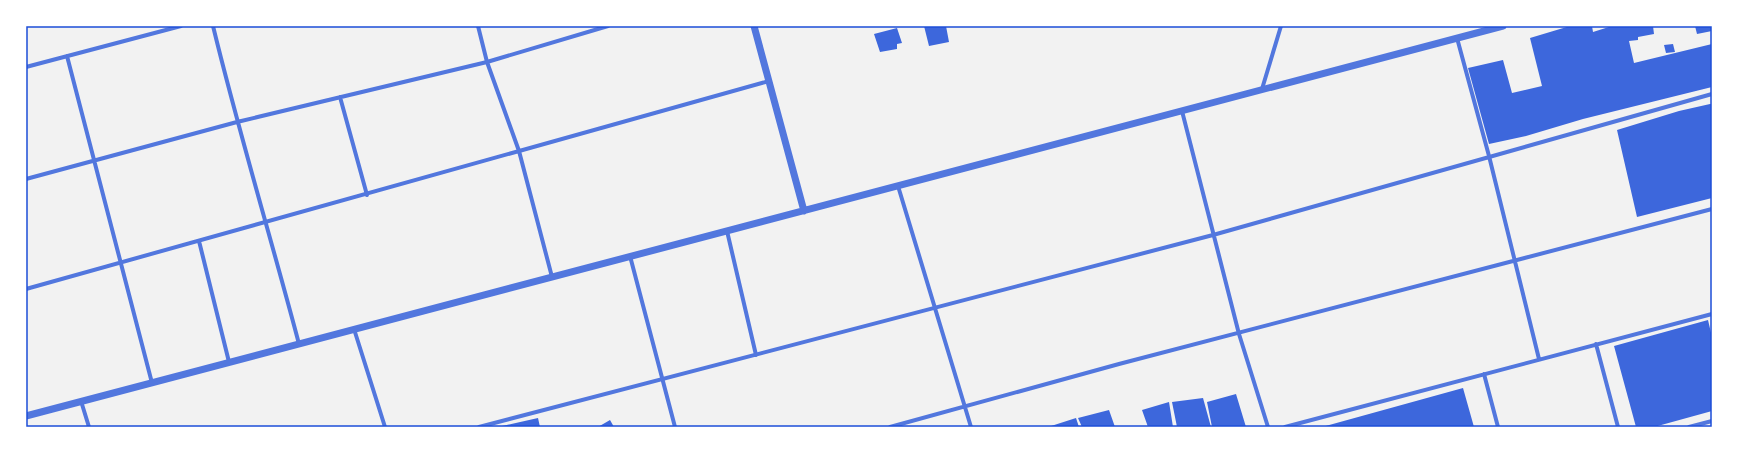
<svg xmlns="http://www.w3.org/2000/svg" width="1738" height="453" viewBox="0 0 1738 453" font-family="'Nunito Sans',sans-serif">
  <style>
    .building { fill: #3d67dc }
    .lines { fill: none; stroke-linecap: round; stroke-linejoin: round }
    .minor { stroke: #5277de; stroke-width: 4 }
    .tertiary { stroke: #5277de; stroke-width: 7 }
    .neatline { fill: none; stroke: #1d4ed8; stroke-width: 1.5 }
  </style>
  <rect width="100%" height="100%" fill="#f2f2f2"/>
  <path class="building" d="M924 26H946L949 42 929 46Z
    M1570 26H1592L1593 32 1612 26H1653L1654 34 1638 37V40L1629 41 1634 63 1712 44V87L1583 119 1526 136 1489 144 1468 68 1503 60 1512 93 1542 86 1530 38Z
    M1695 26H1712V31L1697 34Z
    M897 28 902 43 897 44V49L880 52 874 34Z
    M1673 44 1675 52 1666 53 1664 45Z
    M1710 104H1712V198L1637 217 1617 130 1679 111Z
    M1708 320 1712 337V411L1654 427H1636L1614 346Z
    M1463 388 1474 427H1322Z
    M1236 394 1246 427H1212L1207 402Z
    M1203 398 1211 427H1177L1172 402Z
    M1169 402 1173 427H1148L1142 410Z
    M1109 410 1115 427H1082L1078 418Z
    M538 418 540 427H502V426Z
    M1076 418 1079 427H1048Z
    M610 420 614 427H598Z"/>
  <g class="lines">
    <path class="minor" d="M213 26C239 133 271 238 299 344
      M478 26 487 62 519 151 552 277
      M1457 38 1489 156 1539 359
      M67 56 152 383
      M26 67 181 26
      M1262 89 1281 26
      M340 97 367 195
      M1182 111 1239 334 1268 427
      M26 179 237 122 487 62 608 26
      M898 186 971 427
      M727 231 756 355
      M199 241 229 362
      M630 256 675 427
      M26 289 769 81
      M354 329 385 427
      M1596 344 1618 427
      M1484 374 1498 427
      M81 401 89 427
      M479 427 1213 235 1712 94
      M890 427 1119 364 1712 209
      M1285 427 1712 314
      M1689 427 1712 421"/>
    <path class="tertiary" d="M754 26 804 211
      M26 416 1503 26"/>
  </g>
  <rect width="1738" height="453" fill="none" stroke="#ffffff" stroke-width="54"/>
  <rect x="27" y="27" width="1684" height="399" class="neatline"/>
</svg>
